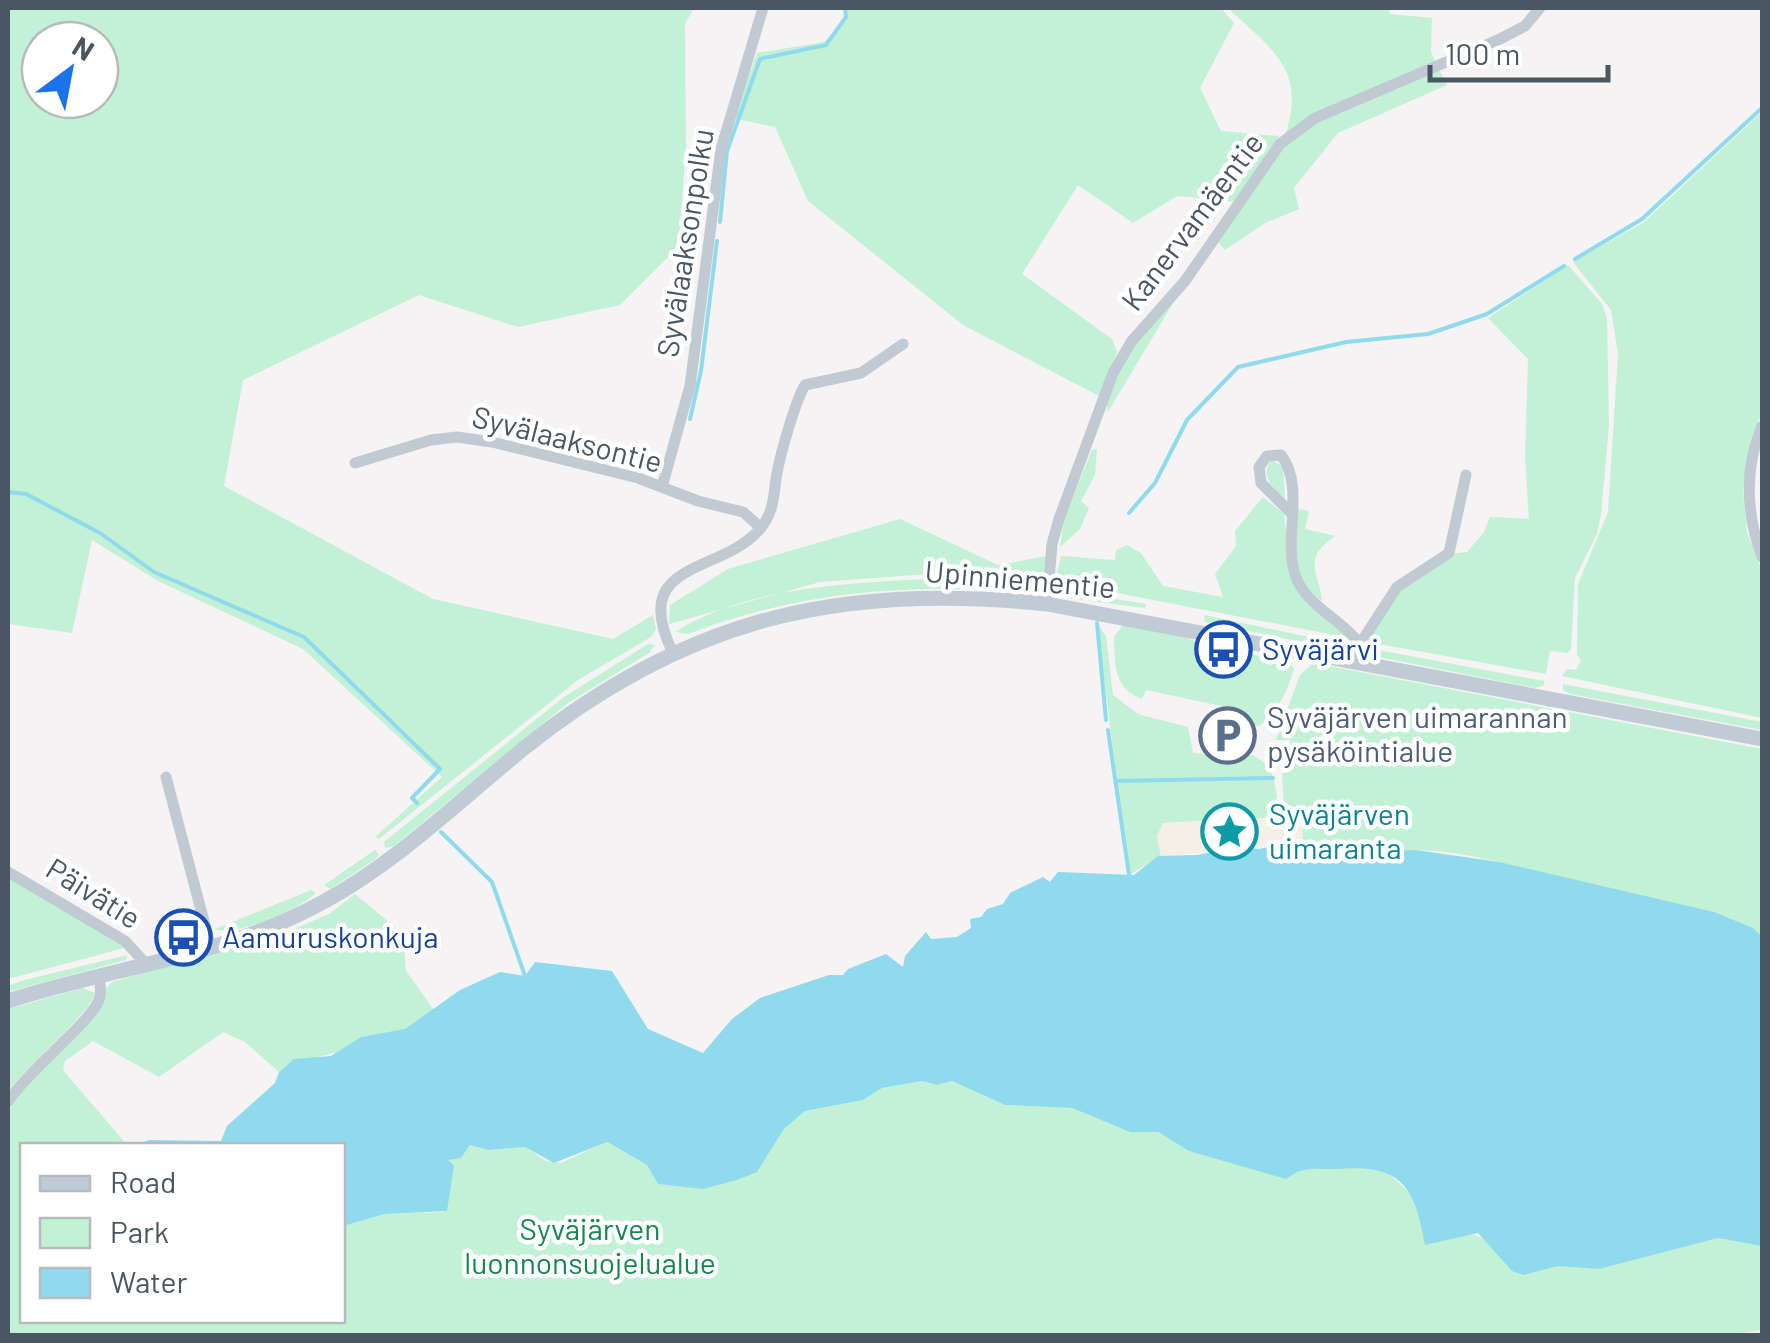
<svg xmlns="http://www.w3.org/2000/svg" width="1770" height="1343" viewBox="0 0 1770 1343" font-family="Barlow,sans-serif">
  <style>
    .green { fill: #c3f1d5; fill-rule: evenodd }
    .sand { fill: #f5f0e5 }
    .water { fill: #90daee }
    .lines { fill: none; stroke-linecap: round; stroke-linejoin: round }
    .stream { stroke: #90daee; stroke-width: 4 }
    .minor { stroke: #c1cad2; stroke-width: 11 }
    .secondary { stroke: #c1cbd6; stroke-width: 15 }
    .labels { text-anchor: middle; stroke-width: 9; stroke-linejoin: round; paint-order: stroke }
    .street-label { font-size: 30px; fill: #4a5661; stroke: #fff }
    .transit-label { font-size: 30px; fill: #164399; stroke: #fff; text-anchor: start }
    .service-label { font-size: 30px; fill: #4e5e75; stroke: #fff; text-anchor: start }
    .culture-label { font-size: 30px; fill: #0d838f; stroke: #fff; text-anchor: start }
    .park-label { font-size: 30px; fill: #17864f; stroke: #fff }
  </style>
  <rect width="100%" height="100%" fill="#f5f3f3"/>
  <path class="green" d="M8 8H694L685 24 686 146 679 246 620 305 518 327 419 295 243 380 224 486 433 599 613 639 653 615 656 629 651 637 578 680 379 839 375 837 442 777 303 649 158 581 92 540 72 633 8 624ZM40 40H100V100H40Z
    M843 8H1221L1234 23 1200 88 1221 131 1279 136 1239 202 1177 196 1133 223 1078 185 1022 274 1112 339 1117 352 1101 397 963 325 808 201 775 127 733 118 757 53 824 42 847 20Z
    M1228 8H1388L1390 14 1432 18 1431 52 1435 61 1312 114 1285 136C1307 69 1273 51 1228 8Z
    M1438 67 1447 85 1338 133 1294 188 1299 209 1265 223 1225 250 1217 241 1281 149 1316 121Z
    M1762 112V412L1751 439 1743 492 1747 533 1762 571V718L1562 676 1567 669 1576 670 1581 660 1577 655 1578 584 1608 512 1618 354 1611 310 1573 262 1644 222Z
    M1568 265 1602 304 1607 319 1609 425 1601 515 1597 534 1575 578 1571 649 1568 653 1550 651 1546 674 1373 643 1370 638 1398 589 1450 554 1467 552 1484 532 1490 517 1529 519 1525 458 1528 359 1488 318Z
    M1182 288 1108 412C1098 374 1158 315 1182 288Z
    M1097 449 1095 475 1081 501 1089 508 1080 529 1060 547 1064 520 1092 450Z
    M1272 460 1283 467 1285 499C1274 489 1258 475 1272 460Z
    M1263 497 1284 514 1291 578 1350 638 1055 581 1061 556 1115 560 1116 550 1127 545 1141 553 1163 586 1223 597 1215 574 1236 546 1235 531Z
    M1298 509 1309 511 1305 529 1335 536C1301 560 1319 571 1322 601 1290 578 1297 544 1298 509Z
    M900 519 998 565 1046 556 1042 582 942 573 820 582 669 624 670 605 728 569Z
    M929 579 1042 588 1037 594C915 582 804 590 688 634L675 632C747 587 847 583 929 579Z
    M1061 590 1146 604 1145 608 1067 598Z
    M1204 615 1347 645V647L1341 650 1205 622Z
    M1097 623 1106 636 1113 695 1138 714 1188 727 1193 753 1239 757 1249 754C1275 762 1276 786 1278 811L1264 818 1163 823 1157 836 1161 856 1129 875Z
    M1123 625 1188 638 1211 651 1284 658 1294 668C1288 690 1278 713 1259 726L1249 725 1240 710 1146 690 1142 699C1113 688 1115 664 1114 637Z
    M648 644 655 645 649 653 568 703 394 846 385 848 384 842 564 697Z
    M1373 649 1544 681V685L1535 688 1378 657Z
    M1313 663 1762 749V937L1746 926C1682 910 1617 893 1553 877 1510 865 1464 851 1419 850 1373 850 1346 868 1303 843L1302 822H1285L1282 774 1288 767 1290 740H1276L1300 675Z
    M1563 684 1762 722V730L1570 694 1563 690Z
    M375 850 379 855 374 860 330 889 324 885Z
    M8 875 123 944 124 948 8 979Z
    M311 890 316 893C301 909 235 937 215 929Z
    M355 894 403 934 406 971 434 1010 405 1030 361 1037 343 1051 286 1065 279 1072 245 1042 223 1032 159 1077 93 1041 65 1061 63 1070 127 1145 22 1146V1320H342L343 1226 385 1214 444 1212 454 1165 448 1160 461 1157 470 1145 488 1150 525 1147 546 1161 561 1163 606 1142 647 1165 658 1184 703 1188 737 1180 757 1172 784 1129 805 1111 863 1100 882 1088 922 1081 937 1085 952 1081 1005 1105 1072 1108 1130 1132H1158L1189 1151 1295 1171 1311 1166 1332 1169 1360 1165 1388 1173 1418 1201 1468 1233 1558 1265 1610 1263 1718 1238 1762 1245V1330L1719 1336 8 1335V1112L33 1075 112 982 294 929 329 914Z
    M127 955 126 960 8 992V986L21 981Z
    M83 988 95 993C93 1011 24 1068 8 1092V1009Z"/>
  <path class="sand" d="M1278 811H1284L1285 822H1302L1303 843 1161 856 1157 836 1163 823 1264 818Z"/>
  <path class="water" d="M1291 842 1328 857 1361 859 1382 851 1416 850 1499 862 1714 912 1753 928 1762 937V1246L1718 1238 1599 1269 1558 1266 1523 1275 1512 1271 1478 1233 1425 1245C1415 1186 1401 1164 1338 1169 1317 1170 1305 1164 1286 1179L1189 1151 1158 1132H1130L1072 1108 1005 1105 952 1081 937 1085 922 1081 882 1088 863 1100 805 1111 784 1129 757 1172 737 1180 703 1189 658 1184 647 1165 607 1142 554 1163 525 1147 488 1150 470 1145 461 1158 448 1160 454 1165 447 1211 385 1214 343 1226 342 1146 136 1145 149 1140 221 1141 227 1126 275 1083 279 1072 294 1059 331 1056 361 1037 405 1029 460 990 500 972 525 976 535 962 612 971 648 1029 703 1053 732 1019 760 998 829 975H843L848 969 886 954 903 967 905 956 926 932 931 939 957 937 971 928 970 919 981 917 987 909 1003 904 1010 893 1043 877 1050 882 1058 872 1134 875 1158 856 1198 855 1236 847 1259 849Z"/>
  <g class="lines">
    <path class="stream" d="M720 222 727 151 760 59 826 45 846 17 845 8
      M1575 259 1642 219 1762 108
      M690 419 701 371 717 241
      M8 492 26 494 100 533 154 572 304 637 440 769 412 798 417 803
      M1129 513 1155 483 1187 420 1238 367 1346 342 1428 334 1487 314 1564 266
      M1097 623 1106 720
      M1108 730 1129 875
      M1115 781 1273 778
      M441 832 492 882 525 976"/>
    <path class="minor" d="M1762 426C1744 468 1746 514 1762 557
      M355 463 431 440 457 437 492 442 638 478 698 501 743 512 761 528
      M662 487 690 386 721 149 763 8
      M1291 513 1261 483 1259 467 1267 456 1281 455C1306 487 1282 540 1296 577 1306 605 1342 620 1360 644
      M1047 604 1052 544 1059 519 1113 373 1131 342 1185 281 1280 144 1315 118 1500 39 1525 26 1540 8
      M672 651C629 560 719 575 759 530 775 512 773 495 777 473 781 452 795 402 805 385L861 373 903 344
      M1356 661 1360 644 1397 587 1449 553 1466 475
      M166 777 211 948
      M8 872 125 941 147 965
      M8 1102C27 1071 91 1022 99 1000 102 992 100 984 99 976"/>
    <path class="secondary" d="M8 1001C113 967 227 956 325 901 398 861 459 801 523 749 686 618 842 582 1047 604L1762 739"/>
  </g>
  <defs>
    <symbol id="bus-ring" viewBox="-11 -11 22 22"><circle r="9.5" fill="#fff" stroke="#1a4fb4" stroke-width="1.5"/><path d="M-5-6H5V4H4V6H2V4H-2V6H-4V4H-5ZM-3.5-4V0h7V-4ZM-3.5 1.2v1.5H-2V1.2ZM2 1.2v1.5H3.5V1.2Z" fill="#1a4fb4"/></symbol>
    <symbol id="parking-ring" viewBox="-11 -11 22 22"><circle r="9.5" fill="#fff" stroke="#5c6f8a" stroke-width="1.5"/><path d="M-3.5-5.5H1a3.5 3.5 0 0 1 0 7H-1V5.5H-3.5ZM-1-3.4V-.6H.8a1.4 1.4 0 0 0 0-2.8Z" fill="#5c6f8a"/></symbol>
    <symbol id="sight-ring" viewBox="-11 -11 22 22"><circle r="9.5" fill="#fff" stroke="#0f9aa8" stroke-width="1.5"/><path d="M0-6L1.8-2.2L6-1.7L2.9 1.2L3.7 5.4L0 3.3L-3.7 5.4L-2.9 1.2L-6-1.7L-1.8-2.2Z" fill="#0f9aa8"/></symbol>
  </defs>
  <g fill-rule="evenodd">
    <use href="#bus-ring" x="1192" y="618" width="63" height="63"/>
    <use href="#parking-ring" x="1196" y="704" width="63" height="63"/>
    <use href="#sight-ring" x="1198" y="800" width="63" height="63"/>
    <use href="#bus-ring" x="152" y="906" width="63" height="63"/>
  </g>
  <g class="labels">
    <g class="street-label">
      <text transform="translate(1193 222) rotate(-53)" y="10">Kanervamäentie</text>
      <text transform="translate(686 243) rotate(-81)" y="10">Syvälaaksonpolku</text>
      <text transform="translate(567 440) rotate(14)" y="10">Syvälaaksontie</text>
      <text transform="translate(1020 580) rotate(5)" y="10">Upinniementie</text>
      <text transform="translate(93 894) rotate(32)" y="10">Päivätie</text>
    </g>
    <g class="transit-label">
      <text x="1262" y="660">Syväjärvi</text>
      <text x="222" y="948">Aamuruskonkuja</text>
    </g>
    <g class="service-label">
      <text x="1267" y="728">Syväjärven uimarannan<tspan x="1267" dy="34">pysäköintialue</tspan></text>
    </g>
    <g class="culture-label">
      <text x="1269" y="825">Syväjärven<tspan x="1269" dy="34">uimaranta</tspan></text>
    </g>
    <g class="park-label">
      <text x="590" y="1240">Syväjärven<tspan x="590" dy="34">luonnonsuojelualue</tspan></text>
    </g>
  </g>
  <rect width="1770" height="1343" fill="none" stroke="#4a5661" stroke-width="20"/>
  <rect x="20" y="1143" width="325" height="180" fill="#ffffff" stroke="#b7bbc0" stroke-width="2.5"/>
  <rect x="40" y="1176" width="50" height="15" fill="#c1cbd6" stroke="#b7bbc0" stroke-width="2.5"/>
  <text x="110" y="1193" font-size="30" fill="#4a5661">Road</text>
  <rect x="40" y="1218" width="50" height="30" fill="#c3f1d5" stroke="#b7bbc0" stroke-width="2.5"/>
  <text x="110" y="1243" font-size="30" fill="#4a5661">Park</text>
  <rect x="40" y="1268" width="50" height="30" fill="#90daee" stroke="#b7bbc0" stroke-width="2.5"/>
  <text x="110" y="1293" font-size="30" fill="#4a5661">Water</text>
  <g transform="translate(70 70) rotate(32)"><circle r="48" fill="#ffffff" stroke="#b7bbc0" stroke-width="2.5"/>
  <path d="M0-8L18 38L0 25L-18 38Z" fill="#1a73e8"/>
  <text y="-15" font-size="28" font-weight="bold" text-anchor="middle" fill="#4a5661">N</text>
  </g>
  <path d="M1430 65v15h178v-15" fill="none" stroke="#4a5661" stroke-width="5"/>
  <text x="1445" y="65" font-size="30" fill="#4a5661" stroke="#ffffff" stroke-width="8" paint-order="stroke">100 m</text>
</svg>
